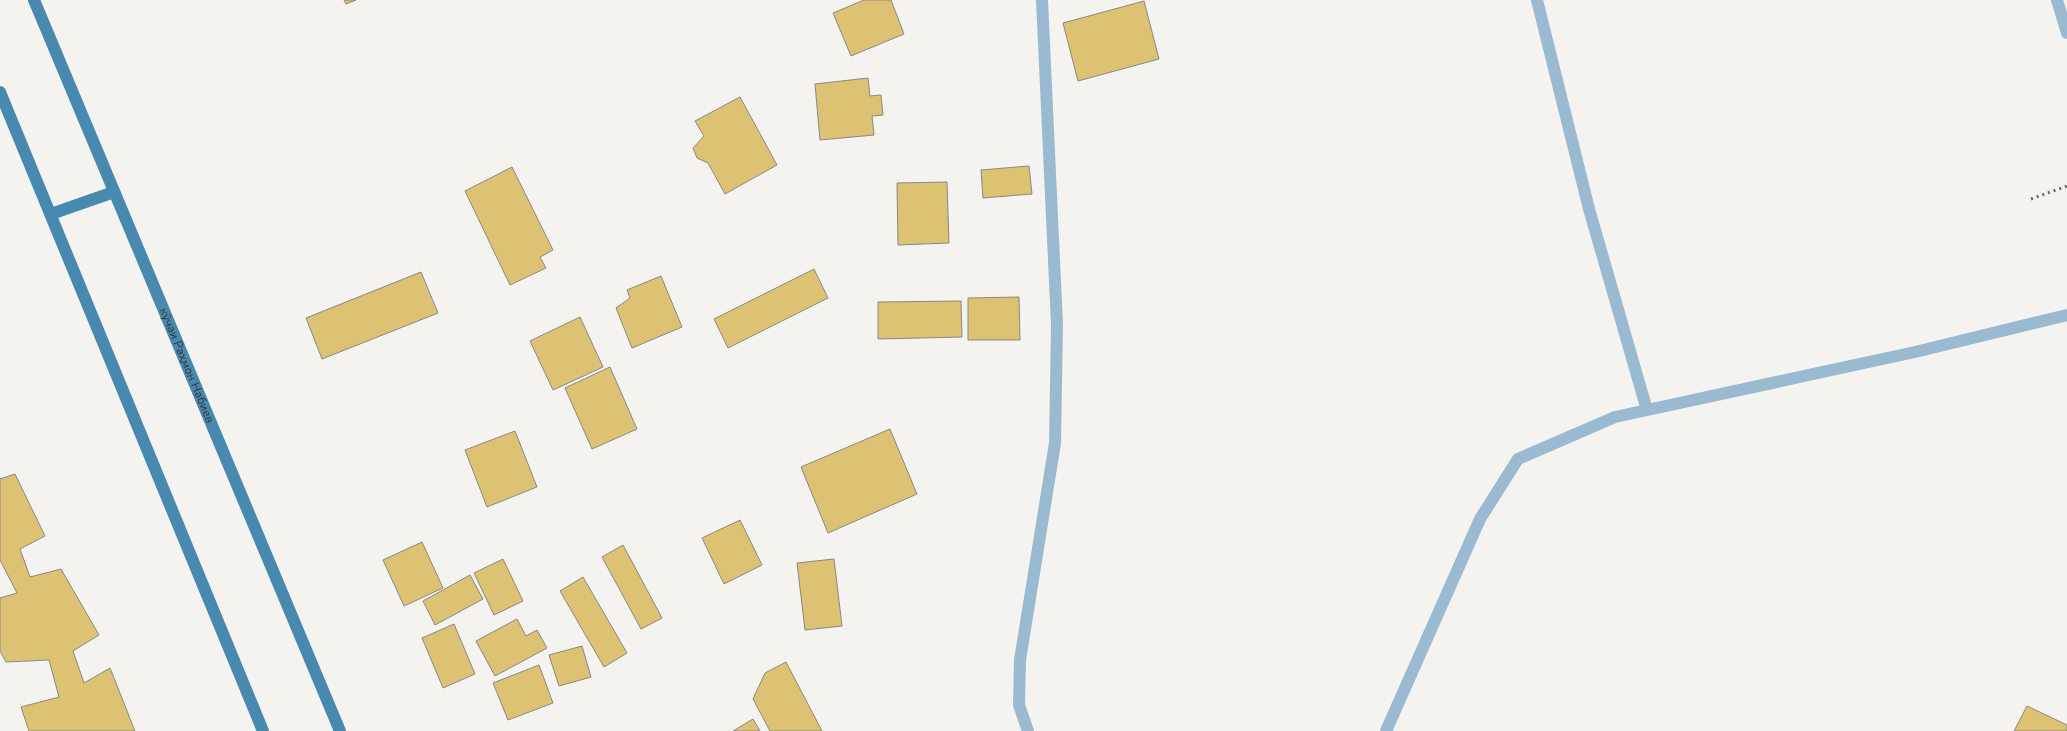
<svg xmlns="http://www.w3.org/2000/svg" width="2067" height="731" viewBox="0 0 2067 731" font-family="'Nunito Sans',sans-serif">
  <style>
    .building { fill: #dec273; stroke: #898885 }
    .lines { fill: none; stroke-linecap: round; stroke-linejoin: round }
    .minor { stroke: #99bad0; stroke-width: 12 }
    .major { stroke: #4889b0; stroke-width: 12 }
    .rail { stroke: #676664; stroke-width: 3; stroke-dasharray: 2 4; stroke-linecap: butt }
    .labels { text-anchor: middle; stroke-width: 3; stroke-linejoin: round; paint-order: stroke }
    .street-label { font-size: 12px; fill: #363534; stroke: #fff }
  </style>
  <rect width="100%" height="100%" fill="#f4f3ef"/>
  <path class="building" d="M344 0H356L346 4Z
    M864 0H891L904 34 851 56 833 13Z
    M1144 1 1159 59 1078 81 1063 23Z
    M868 78 870 96 881 95 883 115 872 116 874 135 820 140 815 84Z
    M740 97 777 165 725 194 708 163 697 158 693 148 704 136 695 121Z
    M1029 166 1032 194 983 198 981 170Z
    M512 167 553 250 540 257 546 268 510 285 465 191Z
    M947 182 949 243 898 245 897 183Z
    M814 269 828 298 728 348 714 319Z
    M421 272 438 313 322 359 306 318Z
    M661 276 682 327 632 348 616 308 630 298 627 290Z
    M1019 297 1020 340H968V298Z
    M961 301 962 337 878 339V302Z
    M580 317 603 367 553 390 530 341Z
    M610 367 637 429 592 449 565 388Z
    M890 429 917 494 828 533 801 467Z
    M515 431 537 487 487 507 465 450Z
    M15 474 45 536 20 549 30 577 61 569 99 635 73 651 84 683 110 668 135 731H29L21 707 59 697 49 660 6 662 0 651V598L17 593 0 560V479Z
    M740 520 762 565 724 584 702 538Z
    M422 542 443 588 404 606 383 560Z
    M623 545 662 618 641 629 602 557Z
    M503 559 523 601 494 615 474 573Z
    M834 559 842 626 805 630 797 563Z
    M470 575 483 599 435 625 423 601Z
    M583 577 627 653 604 667 560 591Z
    M517 619 526 636 537 630 547 648 495 676 476 641Z
    M454 624 475 674 443 688 422 638Z
    M582 646 591 677 559 686 549 655Z
    M786 662 822 731H770L753 699 765 673Z
    M539 665 553 703 508 720 493 683Z
    M2027 706 2067 725V731H2014Z
    M753 719 760 731H733Z"/>
  <g class="lines">
    <path class="minor" d="M1537 0 1589 209 1647 410
      M2057 0 2067 33
      M1028 731 1019 705 1020 660 1055 443 1057 325 1042 0
      M1386 731 1480 519 1518 459 1615 417 1915 352 2067 315"/>
    <g class="major">
      <path id="s1" d="M34 0 340 731"/>
      <path d="M0 92 263 731"/>
      <path d="M51 214 114 192"/>
    </g>
    <path class="rail" d="M2031 199 2067 186"/>
  </g>
  <g class="labels">
    <g class="street-label">
      <text dy="4" stroke="none"><textPath href="#s1" startOffset="396">кӯчаи Раҳмон Набиев</textPath></text>
    </g>
  </g>
</svg>
